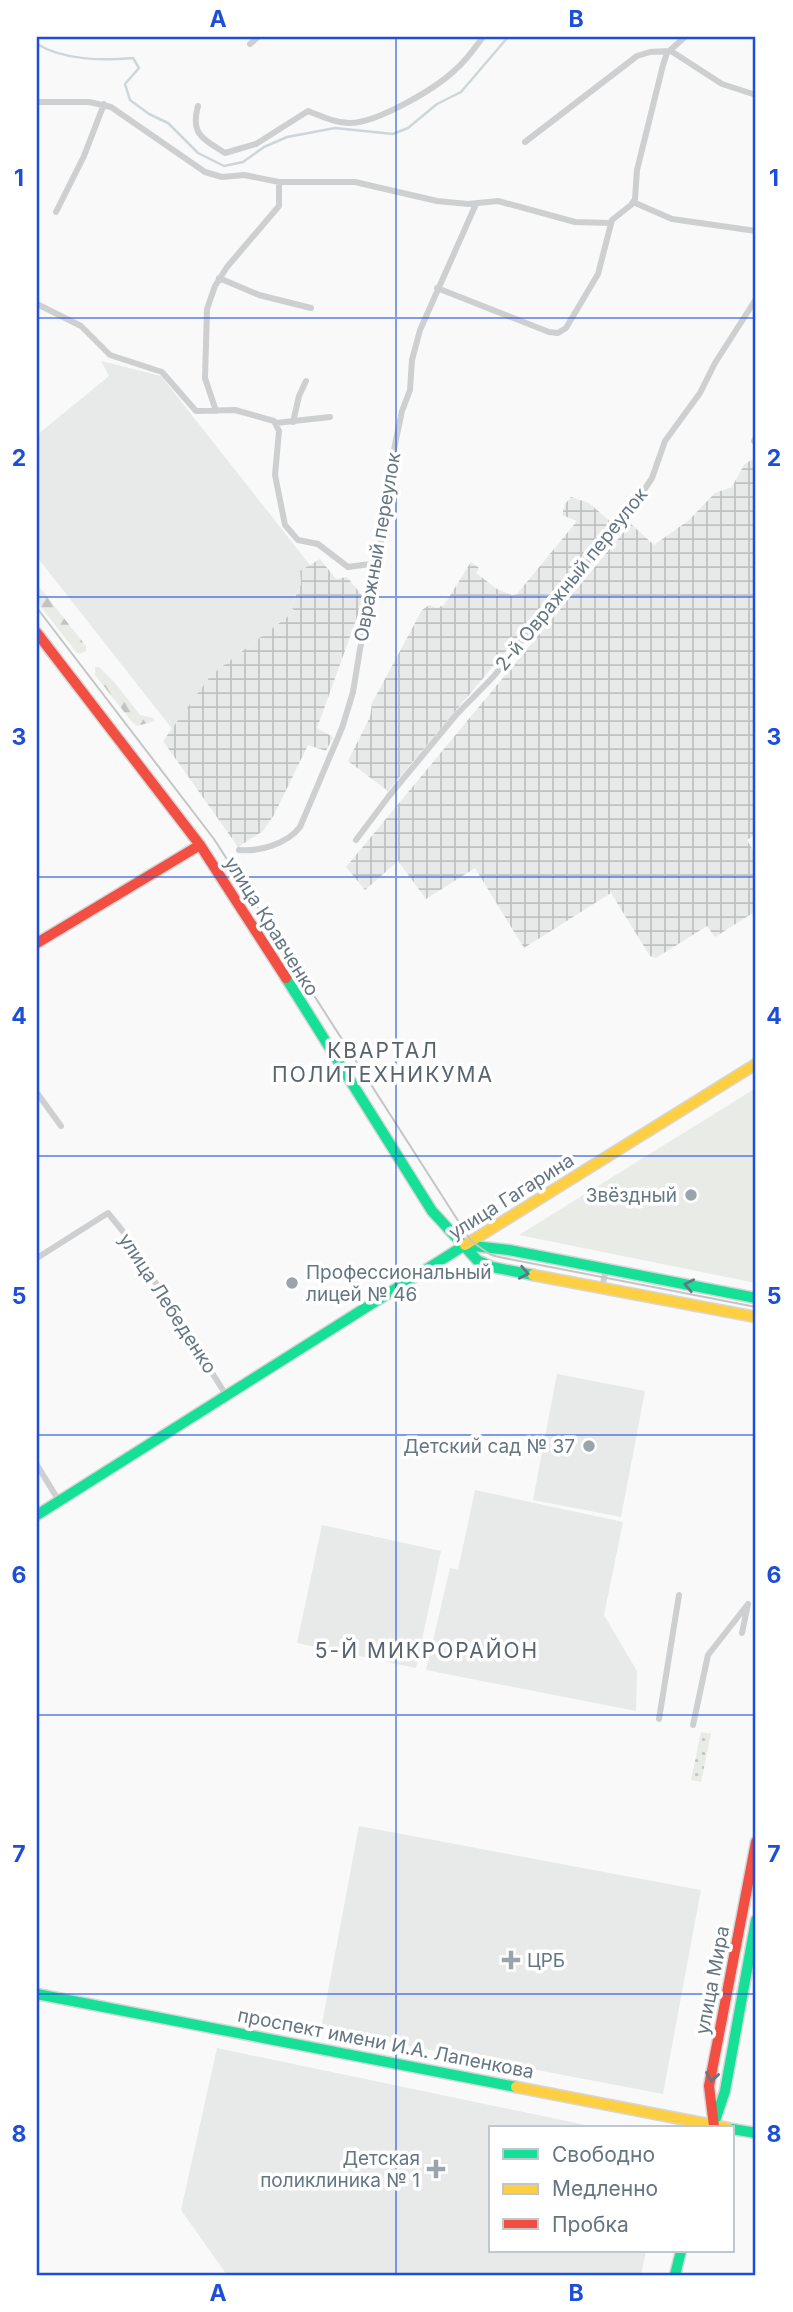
<svg xmlns="http://www.w3.org/2000/svg" width="793" height="2312" viewBox="0 0 793 2312" font-family="Inter,sans-serif">
  <style>
    .built { fill: #e8e9e9 }
    .industrial { fill: url(#industrial-grid) }
    .green { fill: #e8ebe6 }
    .forest { fill: url(#forest-firs) }
    .park { fill: url(#park-dots) }
    .lines { fill: none; stroke-linecap: round; stroke-linejoin: round }
    .stream { stroke: #ced6d9; stroke-width: 2.5 }
    .fast-casing { stroke: #d5d6d7; stroke-width: 13 }
    .slow-casing { stroke: #d5d6d7; stroke-width: 13 }
    .jam-casing { stroke: #d5d6d7; stroke-width: 13 }
    .street { stroke: #cecfd0; stroke-width: 6 }
    .fast { stroke: #16e098; stroke-width: 10 }
    .slow { stroke: #ffcf43; stroke-width: 10 }
    .jam { stroke: #f24e42; stroke-width: 10 }
    .tram { stroke: #c3c5c6; stroke-width: 2 }
    .oneway { stroke: #657683 }
    .grid { fill: none; stroke: #1d4ed8; stroke-width: 2; stroke-opacity: 0.55 }
    .poi-dot { fill: #99a4ac; stroke: #fff; stroke-width: 2.5 }
    .labels { text-anchor: middle; stroke-width: 7; stroke-linejoin: round; paint-order: stroke }
    .street-label { font-size: 19px; fill: #657683; stroke: #fff }
    .poi-label { font-size: 19px; fill: #657683; stroke: #fff; text-anchor: end }
    .neighbourhood-label { font-size: 21px; letter-spacing: 2px; fill: #57646e; stroke: #fff }
    .neatline { fill: none; stroke: #1d4ed8; stroke-width: 2.5 }
    .grid-label { font-size: 23px; text-anchor: middle; font-weight: bold; fill: #1d4ed8 }
  </style>
  <defs>
    <pattern id="industrial-grid" width="8" height="8" patternUnits="userSpaceOnUse" patternTransform="scale(1.75)"><rect width="8" height="8" fill="#e8e9e9"/><path d="M0 4h8M4 0v8" fill="none" stroke="#c0c1c2"/></pattern>
    <pattern id="forest-firs" width="22" height="20" patternUnits="userSpaceOnUse" patternTransform="scale(1.75)"><rect width="22" height="20" fill="#e8ebe6"/><path d="M5 1l3.5 6h-7zM16 11l3.5 6h-7z" fill="#c0c3c0"/></pattern>
    <pattern id="park-dots" width="8" height="8" patternUnits="userSpaceOnUse" patternTransform="scale(1.75)"><rect width="8" height="8" fill="#e8ebe6"/><path d="M2 2h.1M6 6h.1" fill="none" stroke="#c0c3c0" stroke-width="1.8" stroke-linecap="round"/></pattern>
  </defs>
  <rect width="100%" height="100%" fill="#f9f9f9"/>
  <path class="built" d="M101 361 161 376 310 565 300 572 301 584 291 606 295 611 211 675 173 730 37 557V435L109 376Z
    M557 1374 645 1391 621 1517 533 1500Z
    M475 1490 623 1522 604 1615 637 1671 636 1711 426 1670 450 1568 458 1570Z
    M322 1525 441 1551 416 1668 297 1643Z
    M359 1826 701 1890 663 2094 321 2029Z
    M217 2048 600 2128H490V2251H646L641 2275H227L181 2210Z"/>
  <path class="industrial" d="M754 458 756 460V834L747 840 756 855V911L715 937 707 926 656 958 650 956 611 893 524 948 475 868 426 899 398 861 365 890 346 867 623 533 631 524 654 545 689 520 715 493 732 487 744 465Z
    M571 497 589 503 613 524 388 791 348 761 370 717 372 703 422 610 429 605 437 608 444 605 471 562 479 568 476 573 497 589 512 595 517 594 577 521 562 515 565 504Z
    M320 559 336 579 347 577 364 598 317 728 333 737 326 751 308 745 274 815 263 831 238 847 163 741 211 675 295 611 291 607 301 584 300 571Z"/>
  <path class="green" d="M756 1088V1283L519 1235Z"/>
  <path class="forest" d="M37 584 86 646V651L79 654 76 652 37 602Z
    M95 667H99L115 683 140 715 153 718 155 721 137 726 132 722 95 675Z"/>
  <path class="park" d="M701 1732 711 1734 701 1782 691 1780Z"/>
  <g class="lines">
    <path class="stream" d="M37 44C63 60 103 61 133 58L139 68 125 84 130 100 149 114 168 123 198 153 224 166 243 162 264 147 287 137 335 128 393 134 408 128 437 104 461 92 508 37"/>
    <defs>
      <path id="fast" d="M286 978 432 1211 477 1260 492 1267 533 1275
        M465 1245 509 1250 756 1298
        M37 1515 465 1245
        M37 1994 516 2087
        M715 2121 725 2091 756 1920
        M732 2129 756 2133
        M675 2275 681 2251"/>
      <path id="slow" d="M465 1245 756 1064
        M533 1275 756 1317
        M516 2087 728 2128"/>
      <path id="jam" d="M37 633 200 845 286 978
        M37 943 200 845
        M714 2126 709 2086 756 1842"/>
    </defs>
    <use href="#fast" class="fast-casing"/>
    <use href="#slow" class="slow-casing"/>
    <use href="#jam" class="jam-casing"/>
    <path class="street" d="M250 44 258 37
      M671 51 722 84 756 95
      M37 102H89L111 107 205 172 222 177 244 175 279 182H355L437 201 468 204 498 201 575 222 610 223
      M198 106C190 134 203 139 225 153L256 144 308 111C321 116 335 123 350 123 377 123 435 89 455 70 466 61 474 49 483 37
      M525 142 637 56 650 52 669 51
      M633 202 672 219 756 231
      M56 212 84 156 104 104
      M219 278 259 295 311 308
      M437 288 549 332 558 333 566 328 598 274 612 220 631 205 635 199 637 170 663 65 667 53 685 37
      M37 304 81 326 110 355 162 372 196 411 235 410 274 421 279 431 275 475 285 525 298 540 318 544 348 567 378 563
      M216 411 205 378 207 309 215 286 227 267 279 206V182
      M293 422 299 396 306 381
      M276 423 330 417
      M754 441 756 437
      M356 840 389 796 456 715 494 676 538 620 629 513 652 478 665 441 700 393 715 363 756 299
      M239 850C259 852 287 844 300 827L342 728 353 692 360 649 378 563 393 454 402 411 410 390 412 360 420 330 476 204
      M37 1093 61 1126
      M37 1258 108 1213 125 1234 226 1395
      M602 1288 606 1269
      M37 1465 59 1501
      M659 1719 679 1595
      M693 1725 708 1655 748 1604 742 1633"/>
    <use href="#fast" class="fast"/>
    <use href="#slow" class="slow"/>
    <use href="#jam" class="jam"/>
    <path class="tram" d="M37 608 214 839 471 1241 491 1255 499 1257 756 1307"/>
  </g>
  <defs><path id="oneway-chevron" d="M-2-3.5L2.5 0L-2 3.5" fill="none" stroke-width="1.6" stroke-linecap="round" stroke-linejoin="round" transform="scale(1.75)"/></defs>
  <g class="oneway">
    <use href="#oneway-chevron" transform="translate(524 1273) rotate(11)"/>
    <use href="#oneway-chevron" transform="translate(689 1285) rotate(-169)"/>
    <use href="#oneway-chevron" transform="translate(712 2077) rotate(99)"/>
  </g>
  <path class="grid" d="M396 37V2275M37 318H756M37 597H756M37 877H756M37 1156H756M37 1435H756M37 1715H756M37 1994H756"/>
  <g class="poi-dot">
    <circle cx="691" cy="1195" r="7"/>
    <circle cx="292" cy="1283" r="7"/>
    <circle cx="589" cy="1446" r="7"/>
    <path d="M507.5 1949.5h7v7h7v7h-7v7h-7v-7h-7v-7h7z"/>
    <path d="M432.5 2158.5h7v7h7v7h-7v7h-7v-7h-7v-7h7z"/>
  </g>
  <g class="labels">
    <g class="street-label">
      <text transform="translate(377 547) rotate(-80)" y="7">Овражный переулок</text>
      <text transform="translate(571 579) rotate(-51)" y="7">2-й Овражный переулок</text>
      <text transform="translate(272 926) rotate(58)" y="7">улица Кравченко</text>
      <text transform="translate(511 1196) rotate(-32)" y="7">улица Гагарина</text>
      <text transform="translate(168 1303) rotate(57)" y="7">улица Лебеденко</text>
      <text transform="translate(712 1980) rotate(-79)" y="7">улица Мира</text>
      <text transform="translate(386 2043) rotate(11)" y="7">проспект имени И.А. Лапенкова</text>
    </g>
    <g class="poi-label">
      <text x="677" y="1202">Звёздный</text>
      <text x="306" y="1279" text-anchor="start">Профессиональный<tspan x="306" dy="22">лицей № 46</tspan></text>
      <text x="575" y="1453">Детский сад № 37</text>
      <text x="527" y="1967" text-anchor="start">ЦРБ</text>
      <text x="420" y="2165">Детская<tspan x="420" dy="22">поликлиника № 1</tspan></text>
    </g>
    <g class="neighbourhood-label">
      <text x="383" y="1058">КВАРТАЛ<tspan x="383" dy="24">ПОЛИТЕХНИКУМА</tspan></text>
      <text x="427" y="1658">5-Й МИКРОРАЙОН</text>
    </g>
  </g>
  <rect width="793" height="2312" fill="none" stroke="#ffffff" stroke-width="77"/>
  <rect x="489" y="2126" width="245" height="126" fill="#ffffff" stroke="#c1c8cd" stroke-width="2"/>
  <rect x="503" y="2149" width="35" height="10" fill="#16e098" stroke="#c1c8cd" stroke-width="2"/>
  <text x="552" y="2162" font-size="21" fill="#657683">Свободно</text>
  <rect x="503" y="2184" width="35" height="10" fill="#ffcf43" stroke="#c1c8cd" stroke-width="2"/>
  <text x="552" y="2196" font-size="21" fill="#657683">Медленно</text>
  <rect x="503" y="2219" width="35" height="10" fill="#f24e42" stroke="#c1c8cd" stroke-width="2"/>
  <text x="552" y="2232" font-size="21" fill="#657683">Пробка</text>
  <rect x="38" y="38" width="716" height="2236" class="neatline"/>
  <g class="grid-label">
    <text x="218" y="27">A</text>
    <text x="576" y="27">B</text>
    <text x="19" y="186">1</text>
    <text x="774" y="186">1</text>
    <text x="19" y="466">2</text>
    <text x="774" y="466">2</text>
    <text x="19" y="745">3</text>
    <text x="774" y="745">3</text>
    <text x="19" y="1024">4</text>
    <text x="774" y="1024">4</text>
    <text x="19" y="1304">5</text>
    <text x="774" y="1304">5</text>
    <text x="19" y="1583">6</text>
    <text x="774" y="1583">6</text>
    <text x="19" y="1862">7</text>
    <text x="774" y="1862">7</text>
    <text x="19" y="2142">8</text>
    <text x="774" y="2142">8</text>
    <text x="218" y="2301">A</text>
    <text x="576" y="2301">B</text>
  </g>
</svg>
